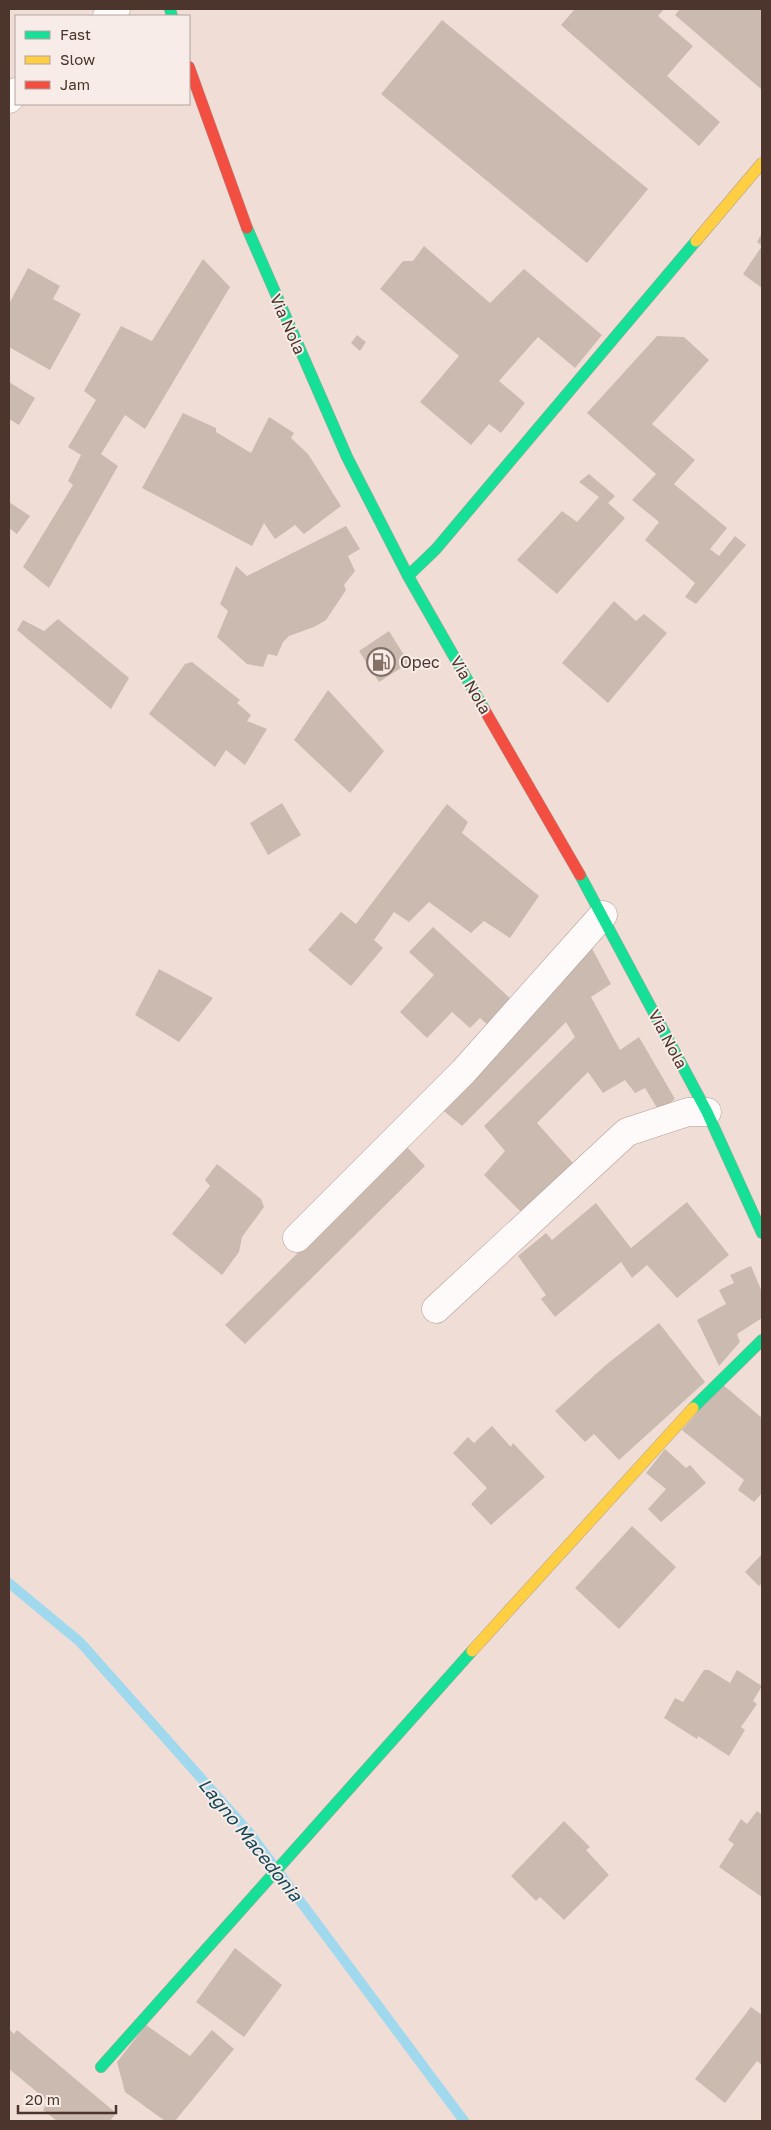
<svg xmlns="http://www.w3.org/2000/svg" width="771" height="2130" viewBox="0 0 771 2130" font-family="'Golos Text',sans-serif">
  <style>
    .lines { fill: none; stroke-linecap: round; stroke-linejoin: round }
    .stream { stroke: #a0d9ee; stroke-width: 10 }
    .building { fill: #cabab0 }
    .street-casing { stroke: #b09f97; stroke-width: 29 }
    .fast-casing { stroke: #b09f97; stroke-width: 12 }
    .slow-casing { stroke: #b09f97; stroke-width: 12 }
    .jam-casing { stroke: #b09f97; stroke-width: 12 }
    .street { stroke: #fdfaf9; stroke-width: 28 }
    .fast { stroke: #16e098; stroke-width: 11 }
    .slow { stroke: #ffcf43; stroke-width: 11 }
    .jam { stroke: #f24e42; stroke-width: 11 }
    .labels { text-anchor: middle; stroke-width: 4; stroke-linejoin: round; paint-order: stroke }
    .street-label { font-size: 16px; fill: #4b352d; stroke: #f7ece7 }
    .poi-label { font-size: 16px; fill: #4b352d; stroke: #f7ece7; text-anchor: start }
    .water-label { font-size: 18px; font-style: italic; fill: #114657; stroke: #f7ece7 }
  </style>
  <rect width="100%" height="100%" fill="#f0ded6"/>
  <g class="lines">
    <path class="stream" d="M9 1583 80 1642 248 1831 464 2121"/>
  </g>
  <path class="building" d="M575 9H664L658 16 693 46 667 76 720 122 699 146 561 25Z
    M680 9H762L761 89 675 15Z
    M442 20 648 189 587 263 381 94Z
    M762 233V288L743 274 762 246 757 242Z
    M424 246 490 303 524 269 602 335 575 368 538 337 499 381 525 403 501 433 489 424 471 445 420 402 459 356 380 289 403 261H413Z
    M203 259 230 287 145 429 125 415 101 454 118 466 49 588 23 567 73 485 68 481 81 455 68 447 96 400 84 391 121 326 152 341Z
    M28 268 60 286 53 299 81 314 50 370 9 347V304Z
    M357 335 366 342 360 351 351 343Z
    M657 336 684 337 709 360 652 424 695 460 674 484 727 528 710 549 719 556 735 536 746 545 696 604 685 597 695 583 645 540 659 522 632 500 656 474 587 413Z
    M9 382 35 398 19 425 9 419Z
    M183 413 216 428V432L251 453 269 417 294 433 291 438 308 454 341 506 304 534 295 525 275 539 264 523 252 546 142 488Z
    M589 474 615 496 608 503 625 518 557 594 517 560 562 511 577 522 599 497 579 482Z
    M9 502 30 516 17 534 9 528Z
    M346 526 360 549 348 556 355 571 344 585 346 590 326 620 314 627 289 636 283 642 277 656 268 654 263 667 247 664 217 637 228 611 220 604 236 566 247 576Z
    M614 601 636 621 644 614 667 633 608 703 562 663Z
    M58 619 129 678 111 709 17 630 23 620 44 631Z
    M389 631 409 663 379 682 359 651Z
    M192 662 240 700 237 703 251 715 247 721 267 729 245 765 226 750 215 767 149 714 185 664Z
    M328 690 384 751 350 793 294 740Z
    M282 803 301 835 268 855 250 823Z
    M447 804 468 822 462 833 539 896 510 938 484 921 471 933 429 902 409 922 394 912 374 940 383 948 351 986 308 950 341 912 356 924Z
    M433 927 513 1001 489 1026 480 1018 470 1028 452 1012 427 1038 400 1012 434 975 409 952Z
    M589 943 611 984 591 997 620 1050 639 1037 675 1099 659 1111 645 1088 635 1093 625 1080 603 1093 588 1072 537 1123 573 1163 524 1215 484 1175 505 1151 484 1126 575 1037 566 1022 462 1126 439 1107 551 995 546 986Z
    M159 969 213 998 179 1042 135 1015Z
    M406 1146 425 1166 245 1344 225 1325Z
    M217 1164 261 1199 264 1207 242 1237 239 1252 222 1275 172 1234 210 1186 205 1180Z
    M687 1202 729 1255 677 1298 647 1265 632 1278 621 1262 555 1317 541 1299 546 1295 518 1256 546 1233 552 1240 596 1203 631 1248Z
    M751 1266 762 1292V1318L737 1334 740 1342 719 1366 697 1320 726 1304 719 1290 734 1283 730 1275Z
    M659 1323 705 1382 619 1460 594 1434 585 1442 555 1411 607 1364Z
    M722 1384 762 1418V1493L754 1502 738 1490 744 1480 682 1430Z
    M492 1426 511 1447 513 1443 545 1477 491 1525 471 1504 487 1488 453 1453 468 1437 474 1443Z
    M665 1449 686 1468 690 1465 706 1483 661 1522 648 1509 666 1489 646 1473Z
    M632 1526 676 1567 619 1629 575 1588Z
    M762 1554V1583L759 1586 745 1572Z
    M704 1670H709L730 1683 737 1670 762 1686 753 1701 757 1704 741 1727 745 1730 729 1756 698 1736 697 1739 664 1718 675 1698 683 1702Z
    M757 1811 762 1815V1897L719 1867 734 1844 728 1840 741 1819 747 1824Z
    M564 1821 590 1847 586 1850 609 1875 564 1920 540 1897 536 1901 511 1876Z
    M235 1948 282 1985 244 2037 196 2002Z
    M751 2007 762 2015V2065L757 2061 725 2103 695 2079Z
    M146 2025 190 2056 212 2030 234 2049 175 2121H165L125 2092 117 2062Z
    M9 2029 14 2034 17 2030 116 2113 110 2121H57L43 2110 48 2101 9 2069Z"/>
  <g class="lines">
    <defs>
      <path id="street" d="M107 16 116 9
        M9 99 16 92
        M297 1238 464 1071 603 915
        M436 1309 627 1132 688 1112H707"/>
      <path id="fast" d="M170 9 172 16
        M247 228 347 457 408 576 484 709
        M408 576 436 549 696 241
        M580 875 707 1112 762 1233
        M693 1408 762 1340
        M101 2067 472 1651"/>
      <path id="slow" d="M696 241 762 163
        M472 1651 693 1408"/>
      <path id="jam" d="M189 67 247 228
        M484 709 580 875"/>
    </defs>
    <use href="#street" class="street-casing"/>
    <use href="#fast" class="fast-casing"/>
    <use href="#slow" class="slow-casing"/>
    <use href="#jam" class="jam-casing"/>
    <use href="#street" class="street"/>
    <use href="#fast" class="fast"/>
    <use href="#slow" class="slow"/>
    <use href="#jam" class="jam"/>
  </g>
  <defs>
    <symbol id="fuel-ring" viewBox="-11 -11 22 22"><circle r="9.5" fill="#f7ece7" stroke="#857068" stroke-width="1.5"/><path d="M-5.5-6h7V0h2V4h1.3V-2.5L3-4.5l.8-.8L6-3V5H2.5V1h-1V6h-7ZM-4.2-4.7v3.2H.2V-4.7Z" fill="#857068"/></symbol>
  </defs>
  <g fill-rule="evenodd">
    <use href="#fuel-ring" x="365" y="646" width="32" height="32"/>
  </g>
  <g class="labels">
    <g class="street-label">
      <text transform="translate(288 324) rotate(66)" y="6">Via Nola</text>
      <text transform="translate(471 685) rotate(60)" y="6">Via Nola</text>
      <text transform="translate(668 1039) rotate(62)" y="6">Via Nola</text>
    </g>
    <g class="poi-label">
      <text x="400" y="668">Opec</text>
    </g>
    <g class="water-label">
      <text transform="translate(250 1840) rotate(51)" y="6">Lagno Macedonia</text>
    </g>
  </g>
  <rect width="771" height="2130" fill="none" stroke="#4b352d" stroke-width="20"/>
  <rect x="15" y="15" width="175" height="90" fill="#f7ece7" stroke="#b2a39d"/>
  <rect x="25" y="31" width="25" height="8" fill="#16e098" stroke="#b2a39d"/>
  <text x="60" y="40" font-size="15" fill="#4b352d">Fast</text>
  <rect x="25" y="56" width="25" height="8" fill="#ffcf43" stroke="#b2a39d"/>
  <text x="60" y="65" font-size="15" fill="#4b352d">Slow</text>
  <rect x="25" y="81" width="25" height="8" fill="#f24e42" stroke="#b2a39d"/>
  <text x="60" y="90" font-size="15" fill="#4b352d">Jam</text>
  <path d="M18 2105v8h98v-8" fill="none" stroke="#4b352d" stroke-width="2.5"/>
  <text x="25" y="2105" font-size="15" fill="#4b352d" stroke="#f7ece7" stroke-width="4" paint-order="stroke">20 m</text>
</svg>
